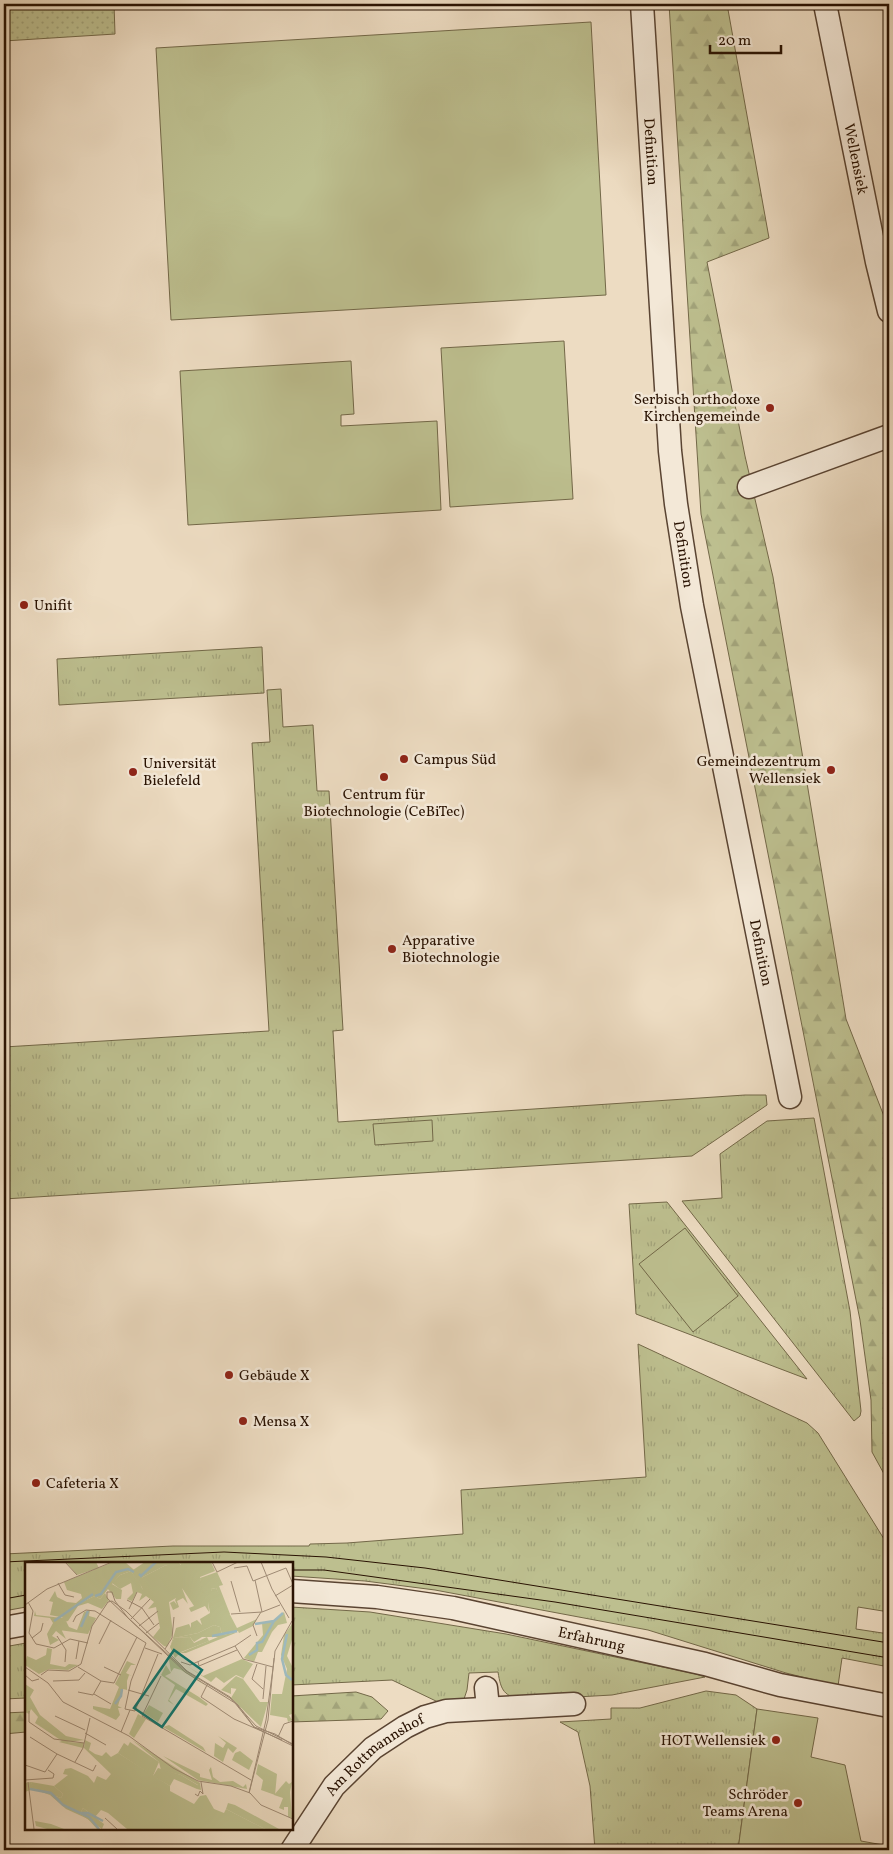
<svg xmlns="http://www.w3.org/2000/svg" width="893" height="1854" viewBox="0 0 893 1854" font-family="Vollkorn,serif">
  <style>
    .grass { fill: url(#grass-tufts); stroke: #736848 }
    .forest { fill: url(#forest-firs); stroke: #736848 }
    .garden { fill: url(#garden-dots); stroke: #736848 }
    .pitch { fill: #bdbf8f; stroke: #736848 }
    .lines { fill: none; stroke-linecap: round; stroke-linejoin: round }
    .minor-casing { stroke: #5a4432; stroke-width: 25 }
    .minor { stroke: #f3e8d7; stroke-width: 22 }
    .tram { stroke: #291202; stroke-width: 1 }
    .poi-dot { fill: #8f2418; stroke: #f3e8d7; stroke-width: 2 }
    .labels { text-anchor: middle; stroke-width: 5; stroke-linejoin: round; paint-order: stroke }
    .street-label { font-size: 15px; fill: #291202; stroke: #f3e8d7 }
    .poi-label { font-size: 15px; fill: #291202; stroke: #f3e8d7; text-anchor: start }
    .inset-river { fill: none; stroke: #9eb9bd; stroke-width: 2.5 }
    .inset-road { fill: none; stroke: #9f8b75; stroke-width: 1 }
    .view { fill: #0f766e; fill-opacity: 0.15; stroke: #0f766e; stroke-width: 2.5 }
    .inset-edge { fill: none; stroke: #291202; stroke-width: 2.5 }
  </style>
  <defs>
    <pattern id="grass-tufts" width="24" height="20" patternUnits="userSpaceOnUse" patternTransform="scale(1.25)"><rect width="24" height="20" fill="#bdbf8f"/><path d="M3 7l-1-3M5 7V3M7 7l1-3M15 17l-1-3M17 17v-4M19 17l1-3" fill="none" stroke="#a2a37a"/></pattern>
    <pattern id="forest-firs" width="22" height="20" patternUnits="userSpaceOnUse" patternTransform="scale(1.25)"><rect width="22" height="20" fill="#bdbf8f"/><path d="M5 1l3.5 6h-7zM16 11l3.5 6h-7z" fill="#a2a37a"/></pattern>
    <pattern id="garden-dots" width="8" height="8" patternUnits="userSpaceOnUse" patternTransform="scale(1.25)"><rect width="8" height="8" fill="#bdbf8f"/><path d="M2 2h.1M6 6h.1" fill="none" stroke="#a2a37a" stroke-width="1.8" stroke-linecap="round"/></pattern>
  </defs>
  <rect width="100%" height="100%" fill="#eddcc2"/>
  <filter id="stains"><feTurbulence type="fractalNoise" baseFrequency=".004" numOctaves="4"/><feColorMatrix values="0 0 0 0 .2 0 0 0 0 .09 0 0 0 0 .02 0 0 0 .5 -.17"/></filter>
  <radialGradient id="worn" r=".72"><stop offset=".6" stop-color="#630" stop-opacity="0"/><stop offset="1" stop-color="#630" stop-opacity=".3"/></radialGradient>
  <path class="grass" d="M262 647 264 693 59 705 57 659Z
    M281 689 283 727 313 725 317 791H329L343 1030 333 1031 338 1122 745 1095H766L767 1105 692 1156 4 1199V1047L269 1031 252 743 270 742 267 690Z
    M814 1118 850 1311 861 1411 860 1416 854 1421 682 1201 722 1198 720 1154 767 1121Z
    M667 1202 807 1379 636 1314 629 1204Z
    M638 1344 807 1423 818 1433 889 1547V1612L858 1607 856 1629 889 1634V1667L842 1658 838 1686 786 1673 648 1630 435 1590 365 1581 291 1576V1563H26V1607L4 1611V1554L173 1546H309L310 1544 347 1543 463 1534 461 1490 646 1477Z
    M291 1607 370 1612 506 1634 696 1674 705 1677 612 1695 523 1700C504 1696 501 1691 498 1672L469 1673 467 1690 464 1699 438 1702 392 1680 291 1685Z
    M26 1643V1698L4 1699V1647Z
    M706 1691 736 1695 757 1709 738 1850H595L590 1786 578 1732 560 1722 611 1719V1708H640Z"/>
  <path class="forest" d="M669 4H727L769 238 707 262 745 456 773 577 846 1019 889 1129V1483L872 1452 871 1400 860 1320 701 514Z
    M356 1692 372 1697 388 1711 381 1719 291 1722V1696Z
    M26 1712V1732L4 1734V1713Z"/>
  <path class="garden" d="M4 4H114L115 34 4 41Z"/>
  <path class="pitch" d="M591 22 606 295 171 320 156 48Z
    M564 341 573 499 450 507 441 348Z
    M351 361 354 414 341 415V426L437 421 441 510 188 525 180 371Z
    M432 1120 433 1141 375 1145 373 1124Z
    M685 1228 738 1296 693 1332 639 1264Z
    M757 1709 818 1718 811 1757 845 1765 861 1841 889 1846V1850H738Z"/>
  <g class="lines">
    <defs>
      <g id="minor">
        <path id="s1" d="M642 4 670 451 676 504 692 606 790 1097"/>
        <path id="s2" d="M825 4 877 262 889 311"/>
        <path d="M749 487 889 436"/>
        <path id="s3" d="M291 1591 377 1597 453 1608 705 1664 780 1685 889 1706"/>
        <path d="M4 1628 26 1624"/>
        <path d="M486 1688 488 1708"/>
        <path id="s4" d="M292 1850 334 1786 373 1748 405 1727 425 1717 446 1711 574 1704"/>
      </g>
    </defs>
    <use href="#minor" class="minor-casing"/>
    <use href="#minor" class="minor"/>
    <path class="tram" d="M4 1562 224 1552 326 1557 425 1568 889 1643
      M291 1570H324L555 1602 889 1658
      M4 1599 26 1595"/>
  </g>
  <g class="poi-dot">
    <circle cx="770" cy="408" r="5"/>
    <circle cx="24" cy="605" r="5"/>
    <circle cx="404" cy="759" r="5"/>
    <circle cx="831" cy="770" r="5"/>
    <circle cx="133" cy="772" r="5"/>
    <circle cx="384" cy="777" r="5"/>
    <circle cx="392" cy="949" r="5"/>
    <circle cx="229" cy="1375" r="5"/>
    <circle cx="243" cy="1421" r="5"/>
    <circle cx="36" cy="1483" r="5"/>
    <circle cx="776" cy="1740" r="5"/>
    <circle cx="798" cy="1803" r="5"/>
  </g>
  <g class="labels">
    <g class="street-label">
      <text dy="5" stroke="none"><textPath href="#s1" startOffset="148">Definition</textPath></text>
      <text dy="5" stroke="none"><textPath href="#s2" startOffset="158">Wellensiek</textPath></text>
      <text dy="5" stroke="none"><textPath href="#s1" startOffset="552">Definition</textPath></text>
      <text dy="5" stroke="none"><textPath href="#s1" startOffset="958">Definition</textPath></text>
      <text dy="5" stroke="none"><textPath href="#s3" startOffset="305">Erfahrung</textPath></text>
      <text dy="5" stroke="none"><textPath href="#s4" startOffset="128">Am Rottmannshof</textPath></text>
    </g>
    <g class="poi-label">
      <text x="760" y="404" text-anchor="end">Serbisch orthodoxe<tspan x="760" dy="17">Kirchengemeinde</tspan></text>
      <text x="34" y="610">Unifit</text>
      <text x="414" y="764">Campus Süd</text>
      <text x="821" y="766" text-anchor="end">Gemeindezentrum<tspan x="821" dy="17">Wellensiek</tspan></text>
      <text x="143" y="768">Universität<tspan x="143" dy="17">Bielefeld</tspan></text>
      <text x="384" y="799" text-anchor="middle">Centrum für<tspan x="384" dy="17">Biotechnologie (CeBiTec)</tspan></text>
      <text x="402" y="945">Apparative<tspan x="402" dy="17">Biotechnologie</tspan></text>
      <text x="239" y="1380">Gebäude X</text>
      <text x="253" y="1426">Mensa X</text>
      <text x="46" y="1488">Cafeteria X</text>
      <text x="766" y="1745" text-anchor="end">HOT Wellensiek</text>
      <text x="788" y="1799" text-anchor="end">Schröder<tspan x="788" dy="17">Teams Arena</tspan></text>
    </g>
  </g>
  <g transform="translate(25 1562)">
    <rect width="268" height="268" fill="#eddcc2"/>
    <path d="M120 0H131L116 16 141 3 146 6 156 3 154 0H186L190 9 175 15 177 24 188 33 186 27 191 26 212 66 232 57 228 64 214 71 213 69 197 73 195 65 189 63 173 71 149 76 144 89 151 66 164 62 166 66V61L172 58 177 63 175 57 185 51 183 40 184 50 180 44 166 50 164 46 169 44 157 26 163 42 158 36 152 39 154 45 148 48 145 41 149 39 152 43 150 38 151 36 144 40 148 71 142 85 139 84 128 75 135 66 131 45 123 47 129 40 121 34 114 39 117 32 112 30 107 39 102 37 108 31 106 21 95 27 87 21 95 13 106 9 118 28 108 8ZM80 31 84 38 77 47 63 41 53 44 43 59 39 60 37 69 41 77 31 69 27 74 34 78 25 83 22 72 28 61 25 56 9 54 10 49 11 53 37 56 50 43 70 34 75 37ZM22 86 27 87 25 102 40 105 44 102 53 103 43 108 24 107 14 112 0 103 2 94 11 98 21 93ZM143 92 172 117 181 124 156 108 149 106 146 110ZM102 99 111 103H106L101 111 107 114 104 113 102 119V128L98 127 93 144 97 146H93L95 153 91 158 68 147V144L85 147 94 125 90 122ZM141 103 146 111 140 114 174 135 183 142 181 144 151 127 144 138 149 143 143 139 150 123 136 113ZM211 114 218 117 212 127 206 126V132L196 128ZM144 163 178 185 181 190 138 165ZM193 174 212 186 208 191 203 186 198 200 189 194 190 181 198 186 201 181ZM133 206 156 213 174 224 172 227 149 217 145 224 128 214ZM261 219 264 222 267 220 265 230 267 256 263 255V245H259V248L254 246 258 236 249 233ZM6 220 29 224 38 232 36 236 8 226ZM203 241 210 243 254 267H240L228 261 201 247ZM58 246 79 262 77 267 55 252ZM10 259 26 262 39 267H22L11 264Z" fill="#bdbf8f"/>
    <path d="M41 0H71L74 6 52 13ZM88 0H100L116 14 131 0H154L156 4 146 7 141 3 116 16 114 14 117 29 106 9 95 13 87 22 97 28 96 37H91L83 27 75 37 70 34 50 43 40 56 25 53 28 40 24 39 30 29 32 35 42 40 51 41 57 36 56 32 42 28 39 20ZM192 10 198 23 194 24 205 52H202L191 26 186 27 189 33H179L177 28 175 16ZM65 48 64 54 71 56 63 72 34 68 36 60 41 59 44 65 52 68 59 50ZM259 50 262 61 253 63 247 70 237 90H233L229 100 219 96 238 73 237 61 249 59ZM267 62V78L262 94 267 104V152L264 153 267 158 263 160 262 156 245 153 247 132H257L262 107 256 93 259 73ZM189 63 195 65 197 73 213 70 161 91H155L193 75H177L169 80 165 75 149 76 173 71ZM217 97 228 102 218 117 235 140H243L236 165 206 136 218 116 211 113 199 121 191 115 186 120 162 104 178 114ZM0 122 9 128 5 135 15 153 41 174 59 178 42 180 59 181 58 186 34 180 37 179 10 161 13 155 6 147 4 152 0 150ZM113 152 121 157 109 176 104 172ZM60 178 66 181 64 188 70 192 77 194 81 190 86 195 93 191 145 224V229L169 242 175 234 181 233 189 247 199 251 201 247 240 267H102L83 251 76 248 70 255 58 246 55 252 67 258 75 267H72L63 257 41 247 25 233 8 227 0 230V221L6 220 9 226 36 236 38 232 29 224 43 213 38 212 40 207 46 206 63 214 69 221 72 214 81 218 86 212 59 186ZM107 178 175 221 176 228 172 227 173 223 156 213 136 208 134 200ZM138 194 175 212V215L187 218 184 208 186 205 188 215 195 220 208 219 218 225 221 222 222 227 173 218Z" fill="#bdbf8f"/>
    <path d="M105 180 134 200 128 214 93 191 99 181 103 184Z" fill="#bdbf8f"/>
    <path d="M165 75 169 81 182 75 184 79 156 90 150 96 145 85 149 76ZM124 143 138 151 133 160 119 151ZM215 189 228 199 224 208 207 198 210 191ZM233 202 252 212 250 233 236 228 238 218 231 212Z" fill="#bdbf8f"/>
    <path class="inset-river" d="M114 12 116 14 131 0M70 34 76 32 91 10 103 7 109 10M29 59 68 32M230 62 249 59 258 51M56 65 63 49M262 72 257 97 261 113 267 118M187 74 212 69M224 93 232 88V81L237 80 249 59M90 142 96 134 97 127M5 227 26 231 38 243 64 255 74 267M55 251H63L78 259"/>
    <path class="inset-road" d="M40 0 52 13M187 0 192 10 213 0M236 0 247 27 264 56M209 6 222 4 228 19 261 6 268 22M230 18 237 50M206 19 215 50M33 21 40 33 49 35M250 34 268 23M102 38 117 46 129 63M3 40 8 49 4 71 11 82 29 86 45 77 63 81M83 40 87 39 101 49 162 109 205 135 231 164 268 182M0 43 22 27 87 0M104 47 112 30M206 52 237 50 255 43M106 57 125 37M48 60 51 54 61 48 70 49 121 81 106 119 100 147 110 149 133 92M114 64 133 49M121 71 134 61M32 74 41 88 40 100M232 74 228 63 236 50M7 76 16 69 18 61M74 82 86 58M210 84 218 97 248 105M120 86 137 92M140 87 147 76 149 55M249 96 243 158 224 231 241 158 249 99 250 89 267 59M51 97 54 79M156 100 165 103 210 84 226 73M173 100 174 104 212 88M232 102 227 117 238 127M0 105 23 121 38 140 104 174 148 206 173 219 206 224 225 231 236 243 268 257M53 105 76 119 89 121 112 75M79 105 96 113M0 113 7 119 14 117M16 113 23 108 44 109 56 102 67 64 83 40M136 114 117 154 226 218M28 119 54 118 60 111M183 121 176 135 209 157 257 178M103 128 124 134M53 130 68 133 76 119M69 132 86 142M238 137 241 104M4 149V160L29 177 59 181M30 154 60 168M96 170 105 148M60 171 81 183M5 175 32 192 68 209 71 203M253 175 259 162 268 159M268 183 250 172 229 165 213 143 205 136 161 109 103 56 90 39 87 30H82V36L160 110 210 141 229 165 268 184M50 200 58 186 65 156M0 203 20 210 32 192M0 218 28 216 29 212 23 208M3 220 9 267M170 232 173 234 175 229 178 232 176 220M80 256 92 267"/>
    <path class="view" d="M149 88 177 108 137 165 109 146Z"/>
    <rect width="268" height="268" class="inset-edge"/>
  </g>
  <rect width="893" height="1854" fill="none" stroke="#eddcc2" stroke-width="20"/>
  <rect x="5" y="5" width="883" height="1844" fill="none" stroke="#291202" stroke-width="2.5"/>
  <rect x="10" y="10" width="873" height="1834" fill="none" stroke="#291202"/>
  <path d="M710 45v8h71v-8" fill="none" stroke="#291202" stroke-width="2.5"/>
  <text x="718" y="45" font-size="15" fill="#291202" stroke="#f3e8d7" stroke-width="4" paint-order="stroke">20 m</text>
  <rect width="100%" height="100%" filter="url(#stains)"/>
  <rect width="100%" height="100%" fill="url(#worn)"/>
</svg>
